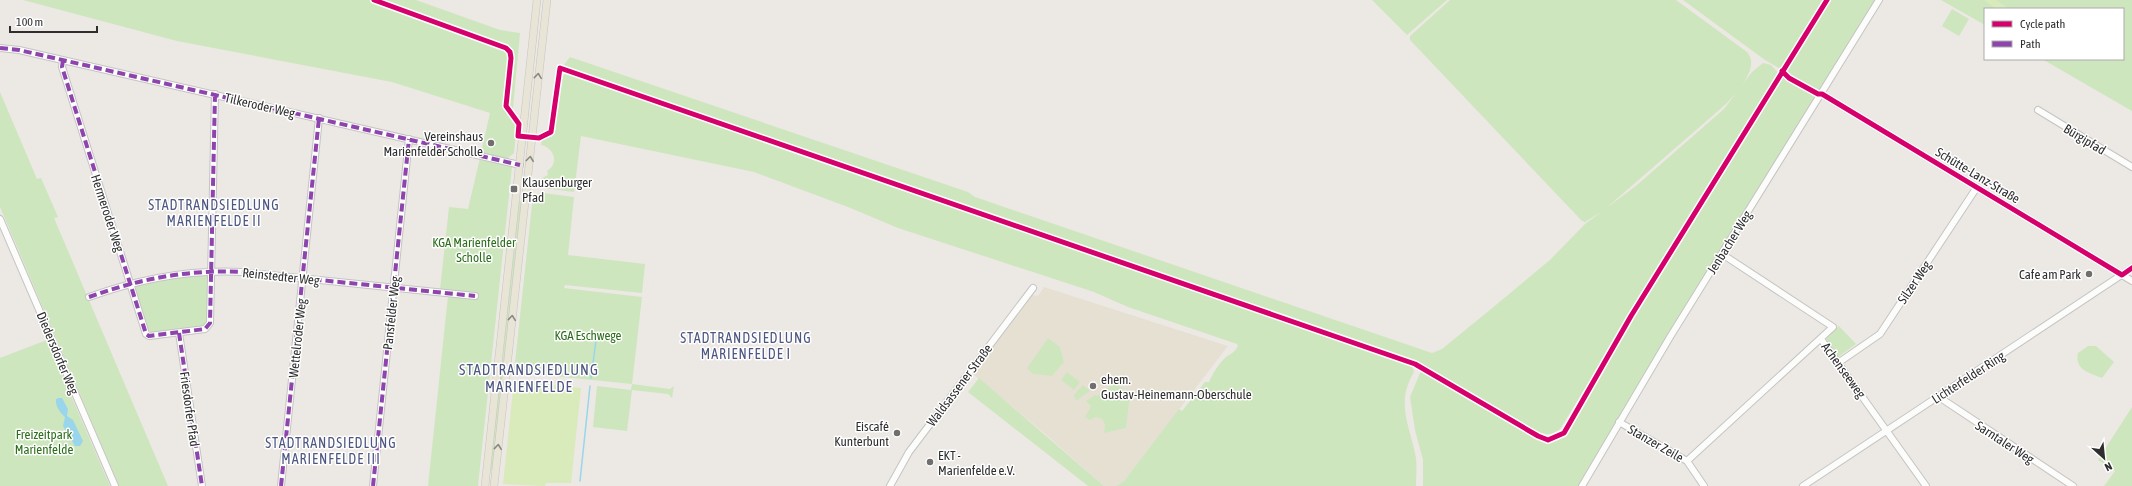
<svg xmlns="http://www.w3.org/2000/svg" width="2132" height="486" viewBox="0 0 2132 486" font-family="'Asap Condensed',sans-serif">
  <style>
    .education { fill: #e6e0d3 }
    .green { fill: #cee6be }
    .pitch { fill: #d9eabb }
    .water { fill: #99d6ec }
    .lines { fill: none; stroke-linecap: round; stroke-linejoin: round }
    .stream { stroke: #99d6ec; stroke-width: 1.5 }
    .minor-casing { stroke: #c5c4c5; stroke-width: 8 }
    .major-casing { stroke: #c6c5c4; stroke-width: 8 }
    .minor { stroke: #fcfcfb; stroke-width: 6 }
    .major { stroke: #e8e4d6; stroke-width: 7 }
    .quiet { stroke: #8e44ad; stroke-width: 4; stroke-dasharray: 8 4; stroke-linecap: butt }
    .cycleway-casing { stroke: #fff; stroke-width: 8 }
    .cycleway { stroke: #d6006c; stroke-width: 5 }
    .oneway { stroke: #8b8982 }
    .poi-dot { fill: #706f6e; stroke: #fff; stroke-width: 1.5 }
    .labels { text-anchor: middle; stroke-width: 3; stroke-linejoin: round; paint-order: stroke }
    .street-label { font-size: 13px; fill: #2e2e2e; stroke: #fff }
    .poi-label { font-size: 13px; fill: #2e2e2e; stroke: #fff; text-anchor: end }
    .park-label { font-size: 13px; fill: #2c6e1b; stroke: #fff }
    .neighbourhood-label { font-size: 14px; letter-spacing: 1px; fill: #4d5680; stroke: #fff }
    .quarter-label { font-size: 15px; letter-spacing: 1px; fill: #4d5680; stroke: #fff }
  </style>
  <rect width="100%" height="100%" fill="#ece8e4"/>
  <path class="education" d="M1044 287 1228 346 1124 481 1116 486H1104L1043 432 973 374 1032 295 1038 296Z"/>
  <path class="green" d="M23 0H416L500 30 520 33 513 108V120L517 125 514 153 508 158 481 153 490 113 392 82 177 41Z
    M1372 0H1447L1407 35Z
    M1450 0H1676L1747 52C1761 67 1736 94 1726 104L1604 210 1585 222 1582 221 1410 40V36Z
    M1683 0H1876L1820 90 1818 91 1765 60Z
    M1941 0H2132V111L2042 59H2123V9H1985V25Z
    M1952 9 1969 19 1959 36 1942 26Z
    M570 57 968 192 975 197 1432 353 1442 349 1491 309 1550 260 1585 224 1637 185 1724 109 1752 72 1763 63 1771 65 1779 74 1560 429C1551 437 1541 434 1531 429L1416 363 1229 296 565 66 564 65Z
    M566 73 1412 366 1414 372C1395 404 1410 425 1416 458 1417 467 1416 477 1416 486H1116L1124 481 1179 409 1182 411 1205 382H1209C1213 373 1219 363 1226 357 1232 353 1235 352 1238 346L1237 344 1128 307 1094 292 898 228 848 207 754 172 581 136 574 192 544 188V186L536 185V181L548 175 547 171C559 164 555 148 541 145L542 139 552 137 553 130H556V128H553L561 78Z
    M1782 75 1816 96 1719 251 1579 486H1423V460L1415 430 1410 397 1420 373 1422 370 1538 439 1550 440 1563 436Z
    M0 92 37 179 41 178 58 217 54 218 168 486H119L0 207Z
    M480 158 510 165 512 167 478 486H428L448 296 477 299V294L440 290 449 207 468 209Z
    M543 193 574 197 568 255 645 264 642 293 565 285 564 288 642 297 632 384 670 389 674 386 672 398 668 394 632 390 627 431 593 427 597 386 631 390 632 384 514 372 533 195Z
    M519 201H522L503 383 500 382Z
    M205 275 209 278 208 321 203 327 153 333 148 330 135 289 138 284 157 280Z
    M1839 326 1856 344 1838 357 1826 342 1827 337Z
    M1048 338 1060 347 1064 362 1052 376 1033 374 1027 368Z
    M47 340 53 354 110 486H0V358Z
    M2088 346H2096L2114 362 2102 378C2090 373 2074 370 2078 353Z
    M1067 372 1080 382 1074 390 1061 380Z
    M979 378 1104 486H1088L968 392Z
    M1115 383 1130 395 1126 428 1104 433 1105 424 1102 419 1096 417 1090 420 1085 417 1091 406 1086 401 1095 395 1097 396Z
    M1083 385 1090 391 1076 401 1074 395Z
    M499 386 502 387 492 471 490 468Z
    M2132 407V486H2104L2115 471 2098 460Z"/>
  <path class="pitch" d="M1984 0H1996L2009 9H1996Z
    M514 381 581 388 571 483H546L545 486 503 484Z"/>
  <path class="water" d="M59 398H62L68 409 67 416 73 420 83 441 80 446H75L63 426 65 417C61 413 55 407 56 399Z"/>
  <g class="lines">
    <path class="stream" d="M591 378 597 333
      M580 481 590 386"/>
    <defs>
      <path id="minor" d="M0 48 19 50 520 165
        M63 60 62 67 146 334 149 336 205 329 210 323 215 94
        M1822 94 2132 281
        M2038 110 2132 167
        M0 219 115 486
        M89 297C139 279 189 269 242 272L475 296
        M179 333 202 486
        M1821 339 1926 486
        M1838 363 1880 334 1977 187
        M1939 397 2073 486
        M1619 422 1687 461 1704 486
        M1687 461 1833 327 1722 254
        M281 486 319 118
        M373 486 409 139
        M890 486 909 452 1033 288
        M1582 486 1670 337 1879 0
        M1803 486 2132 268"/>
      <path id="major" d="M485 486 537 0
        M494 486 547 0"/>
    </defs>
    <use href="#minor" class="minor-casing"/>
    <use href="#major" class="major-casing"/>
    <use href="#minor" class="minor"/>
    <use href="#major" class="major"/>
    <path class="quiet" d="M0 48 19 50 520 165
      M63 60 62 67 146 334 149 336 205 329 210 323 215 94
      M89 297C139 279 189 269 242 272L475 296
      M179 333 202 486
      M281 486 319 118
      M373 486 409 139"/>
    <defs>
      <path id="cycleway" d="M374 0 506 48 510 52 511 58 506 106 519 124 518 136 539 138 551 132 560 68 1415 364 1538 436 1548 440 1564 433 1631 316 1827 0
        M1782 71 1789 78 1818 94H1822L2122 275 2132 268"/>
    </defs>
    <use href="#cycleway" class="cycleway-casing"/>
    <use href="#cycleway" class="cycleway"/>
  </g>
  <defs><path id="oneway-chevron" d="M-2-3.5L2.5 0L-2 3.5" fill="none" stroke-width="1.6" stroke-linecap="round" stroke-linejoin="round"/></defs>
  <g class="oneway">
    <use href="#oneway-chevron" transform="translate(538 76) rotate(-84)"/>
    <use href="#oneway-chevron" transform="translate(530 159) rotate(-83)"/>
    <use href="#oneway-chevron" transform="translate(512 318) rotate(-84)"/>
    <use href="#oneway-chevron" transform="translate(498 447) rotate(-84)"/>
  </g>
  <g class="poi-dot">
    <circle cx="491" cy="143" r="4"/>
    <rect x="510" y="185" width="8" height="8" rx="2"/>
    <circle cx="2089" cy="274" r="4"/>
    <circle cx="1093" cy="386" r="4"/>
    <circle cx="897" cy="433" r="4"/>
    <circle cx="930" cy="462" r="4"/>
  </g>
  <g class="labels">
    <g class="street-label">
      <text transform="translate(260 105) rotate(13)" y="5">Tilkeroder Weg</text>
      <text transform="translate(2085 139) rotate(31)" y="5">Bürgipfad</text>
      <text transform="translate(1978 175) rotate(31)" y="5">Schütte-Lanz-Straße</text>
      <text transform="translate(108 213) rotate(72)" y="5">Hermeroder Weg</text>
      <text transform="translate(1729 242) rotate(-58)" y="5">Jenbacher Weg</text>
      <text transform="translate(281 276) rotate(6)" y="5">Reinstedter Weg</text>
      <text transform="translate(1914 282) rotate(-56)" y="5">Silzer Weg</text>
      <text transform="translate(391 313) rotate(-84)" y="5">Pansfelder Weg</text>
      <text transform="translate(297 338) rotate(-84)" y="5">Wettelroder Weg</text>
      <text transform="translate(58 353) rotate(67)" y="5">Diedersdorfer Weg</text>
      <text transform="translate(1844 370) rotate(54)" y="5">Achenseeweg</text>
      <text transform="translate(1968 377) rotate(-33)" y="5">Lichterfelder Ring</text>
      <text transform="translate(959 385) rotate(-53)" y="5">Waldsassener Straße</text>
      <text transform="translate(190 409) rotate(82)" y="5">Friesdorfer Pfad</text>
      <text transform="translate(2005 442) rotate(33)" y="5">Sarntaler Weg</text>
      <text transform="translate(1656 443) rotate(30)" y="5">Stanzer Zeile</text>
    </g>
    <g class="poi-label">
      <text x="483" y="141">Vereinshaus<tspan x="483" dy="15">Marienfelder Scholle</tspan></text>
      <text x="522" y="187" text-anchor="start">Klausenburger<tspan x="522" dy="15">Pfad</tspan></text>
      <text x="2081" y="279">Cafe am Park</text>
      <text x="1101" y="384" text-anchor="start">ehem.<tspan x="1101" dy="15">Gustav-Heinemann-Oberschule</tspan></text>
      <text x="889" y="431">Eiscafé<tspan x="889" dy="15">Kunterbunt</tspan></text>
      <text x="938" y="460" text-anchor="start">EKT -<tspan x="938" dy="15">Marienfelde e.V.</tspan></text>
    </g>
    <g class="park-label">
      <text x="474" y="247">KGA Marienfelder<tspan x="474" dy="15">Scholle</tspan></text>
      <text x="588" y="340">KGA Eschwege</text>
      <text x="44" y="439">Freizeitpark<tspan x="44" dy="15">Marienfelde</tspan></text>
    </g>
    <g class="neighbourhood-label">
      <text x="214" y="210">STADTRANDSIEDLUNG<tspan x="214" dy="16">MARIENFELDE II</tspan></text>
      <text x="746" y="343">STADTRANDSIEDLUNG<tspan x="746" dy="16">MARIENFELDE I</tspan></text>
      <text x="331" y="448">STADTRANDSIEDLUNG<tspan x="331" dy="16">MARIENFELDE III</tspan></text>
    </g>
    <g class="quarter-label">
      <text x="529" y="375">STADTRANDSIEDLUNG<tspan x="529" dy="17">MARIENFELDE</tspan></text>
    </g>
  </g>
  <rect x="1984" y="8" width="140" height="52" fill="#ffffff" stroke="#ababab"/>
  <rect x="1992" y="21" width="20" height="6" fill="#d6006c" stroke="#ababab"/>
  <text x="2020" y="28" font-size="12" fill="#2e2e2e">Cycle path</text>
  <rect x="1992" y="41" width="20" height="6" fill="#8e44ad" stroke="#ababab"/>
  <text x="2020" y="48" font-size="12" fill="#2e2e2e">Path</text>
  <g transform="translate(2104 458) rotate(153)" stroke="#ffffff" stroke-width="3" paint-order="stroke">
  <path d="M0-3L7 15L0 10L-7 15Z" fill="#2e2e2e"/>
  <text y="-6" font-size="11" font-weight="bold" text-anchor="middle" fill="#2e2e2e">N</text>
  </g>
  <path d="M10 26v6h87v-6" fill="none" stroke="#2e2e2e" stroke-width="2"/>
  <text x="16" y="26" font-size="12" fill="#2e2e2e" stroke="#ffffff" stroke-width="3" paint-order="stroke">100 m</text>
</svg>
